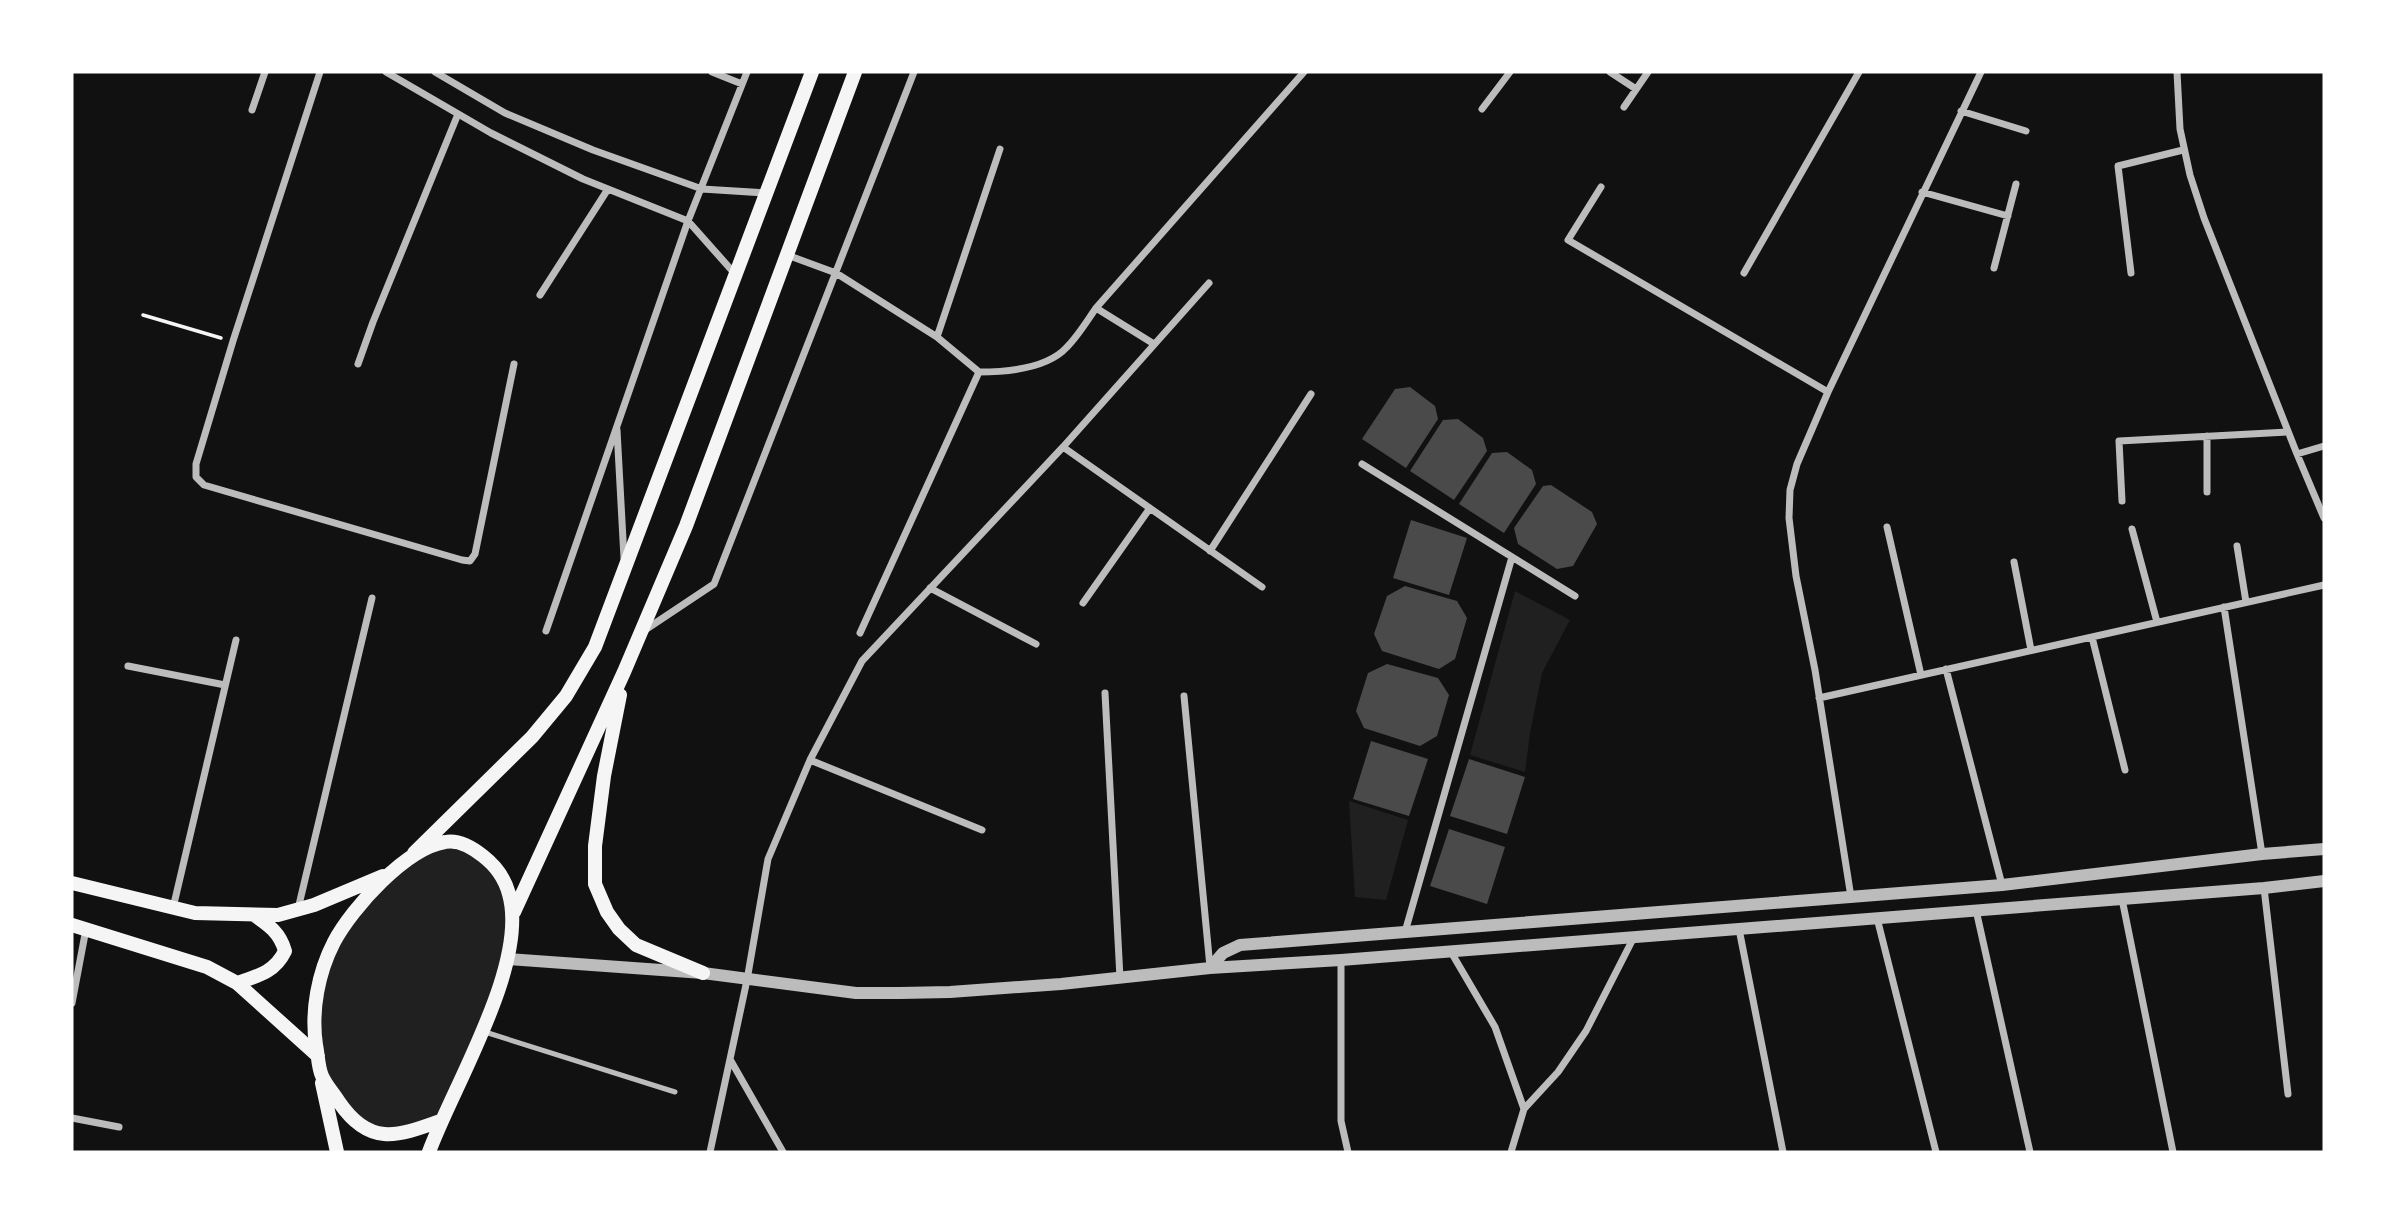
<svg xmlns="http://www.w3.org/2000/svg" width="2396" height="1224" viewBox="0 0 2396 1224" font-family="'Archivo Narrow',sans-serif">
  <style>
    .green { fill: #202020 }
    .building { fill: #4a4a4a }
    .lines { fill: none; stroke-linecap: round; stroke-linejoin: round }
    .path { stroke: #f5f5f5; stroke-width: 3.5 }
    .service { stroke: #bcbcbc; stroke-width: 5 }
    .minor { stroke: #bcbcbc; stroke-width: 7 }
    .tertiary { stroke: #bcbcbc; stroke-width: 12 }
    .secondary { stroke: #f5f5f5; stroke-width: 14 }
  </style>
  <rect width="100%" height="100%" fill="#111"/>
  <path class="green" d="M1515 591 1570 620 1542 673 1530 733 1525 772 1470 755Z
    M1349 801 1408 820 1386 900 1355 897Z
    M444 846 473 853 502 886 509 928 492 993 438 1117 384 1132 362 1123 325 1074 318 1005 335 948 378 891 418 856Z"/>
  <path class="building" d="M1410 387 1435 406 1438 419 1406 468 1362 439 1395 389Z
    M1458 419 1483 438 1487 451 1454 500 1410 471 1443 420Z
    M1507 452 1532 470 1536 484 1504 533 1459 504 1492 453Z
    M1551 485 1592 512 1597 524 1573 566 1557 569 1518 544 1514 528 1543 486Z
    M1411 520 1467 538 1449 595 1393 578Z
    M1405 586 1457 601 1467 618 1455 659 1439 669 1382 651 1374 634 1387 596Z
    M1387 664 1438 678 1449 695 1437 736 1420 746 1364 728 1356 711 1368 673Z
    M1371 741 1428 759 1409 816 1353 799Z
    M1469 759 1525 777 1507 834 1450 816Z
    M1449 829 1505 847 1487 904 1430 886Z"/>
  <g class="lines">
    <path class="path" d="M143 315 221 338"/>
    <path class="service" d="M485 1032 675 1092"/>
    <path class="minor" d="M320 72 233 341 196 464V477L204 485 462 560 470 561 475 554 514 364
      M386 72 491 133 583 179 688 221 735 274
      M435 72 505 113 593 150 702 189 766 193
      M712 72 742 84
      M1610 72 1636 89
      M2177 72 2180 129 2190 175 2204 218 2297 454 2324 518
      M1624 107 1648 72
      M1482 109 1510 72
      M252 110 265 72
      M1961 111 2026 131
      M1601 187 1568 240 1828 392
      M1922 192 2008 216
      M787 255 836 273 937 337 979 372
      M1994 268 2016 184
      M1744 273 1859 72
      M2131 273 2118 166 2183 150
      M540 295 608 189
      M1096 308 1154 344
      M937 337 1000 149
      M358 364 373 322 458 114
      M979 372C1007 372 1047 369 1067 347 1078 336 1087 321 1096 308L1304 72
      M617 430 624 558
      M2207 436V492
      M1063 447 1262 587
      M2297 454 2324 446
      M1362 464 1575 596
      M2122 501 2119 441 2288 432
      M1887 527 1921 675
      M2132 529 2157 622
      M2237 546 2246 602
      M1210 551 1311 394
      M2014 562 2031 650
      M930 588 1036 644
      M1083 603 1150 508
      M2224 607 2262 854
      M645 630 714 584 914 72
      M546 631 688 221 747 72
      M860 633 979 372
      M2092 637 2125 770
      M128 666 225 685
      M1946 669 2002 885
      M1105 693 1120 978
      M1184 696 1210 967
      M1819 698 2324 585
      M810 760 982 830
      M2264 888 2288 1094
      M1851 897 1815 670 1796 576 1789 518 1790 490 1797 464 1828 392 1981 72
      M2122 899 2173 1152
      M173 908 236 640
      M298 909 372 598
      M1976 910 2030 1152
      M1877 918 1936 1152
      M1739 929 1783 1152
      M1405 932 1512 557
      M1451 952 1495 1027 1524 1109 1511 1152
      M1341 960V1121L1348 1152
      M72 1003 86 929
      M731 1061 783 1152
      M1524 1109 1558 1072 1586 1031 1634 937
      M72 1118 119 1127
      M710 1152 747 980 768 859 810 760 862 661 1063 447 1209 283"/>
    <path class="tertiary" d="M507 959 703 973 856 993H900L950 992 1061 984 1210 968 1341 960 2264 888 2324 881
      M1210 968 1223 953 1240 945 2002 885 2262 854 2324 849"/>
    <path class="secondary" d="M620 695 604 776 595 846V884L607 912 619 929 636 945 703 973
      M414 853 532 737 566 696 595 647 812 72
      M72 883 195 913 278 915 314 905 383 876
      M514 912 624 672 686 526 855 72
      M72 925 207 967 237 983 318 1056
      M237 983C258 976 275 972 285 951 280 933 269 925 254 915
      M322 1083 337 1152
      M429 1152C453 1086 529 964 509 894 505 879 496 866 483 856 473 848 459 839 445 842 406 848 352 908 334 942 318 973 311 1011 316 1045 318 1054 318 1067 322 1076 326 1085 334 1094 339 1102 369 1146 396 1137 440 1121"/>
  </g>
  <rect width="2396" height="1224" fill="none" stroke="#ffffff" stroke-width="147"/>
</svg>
